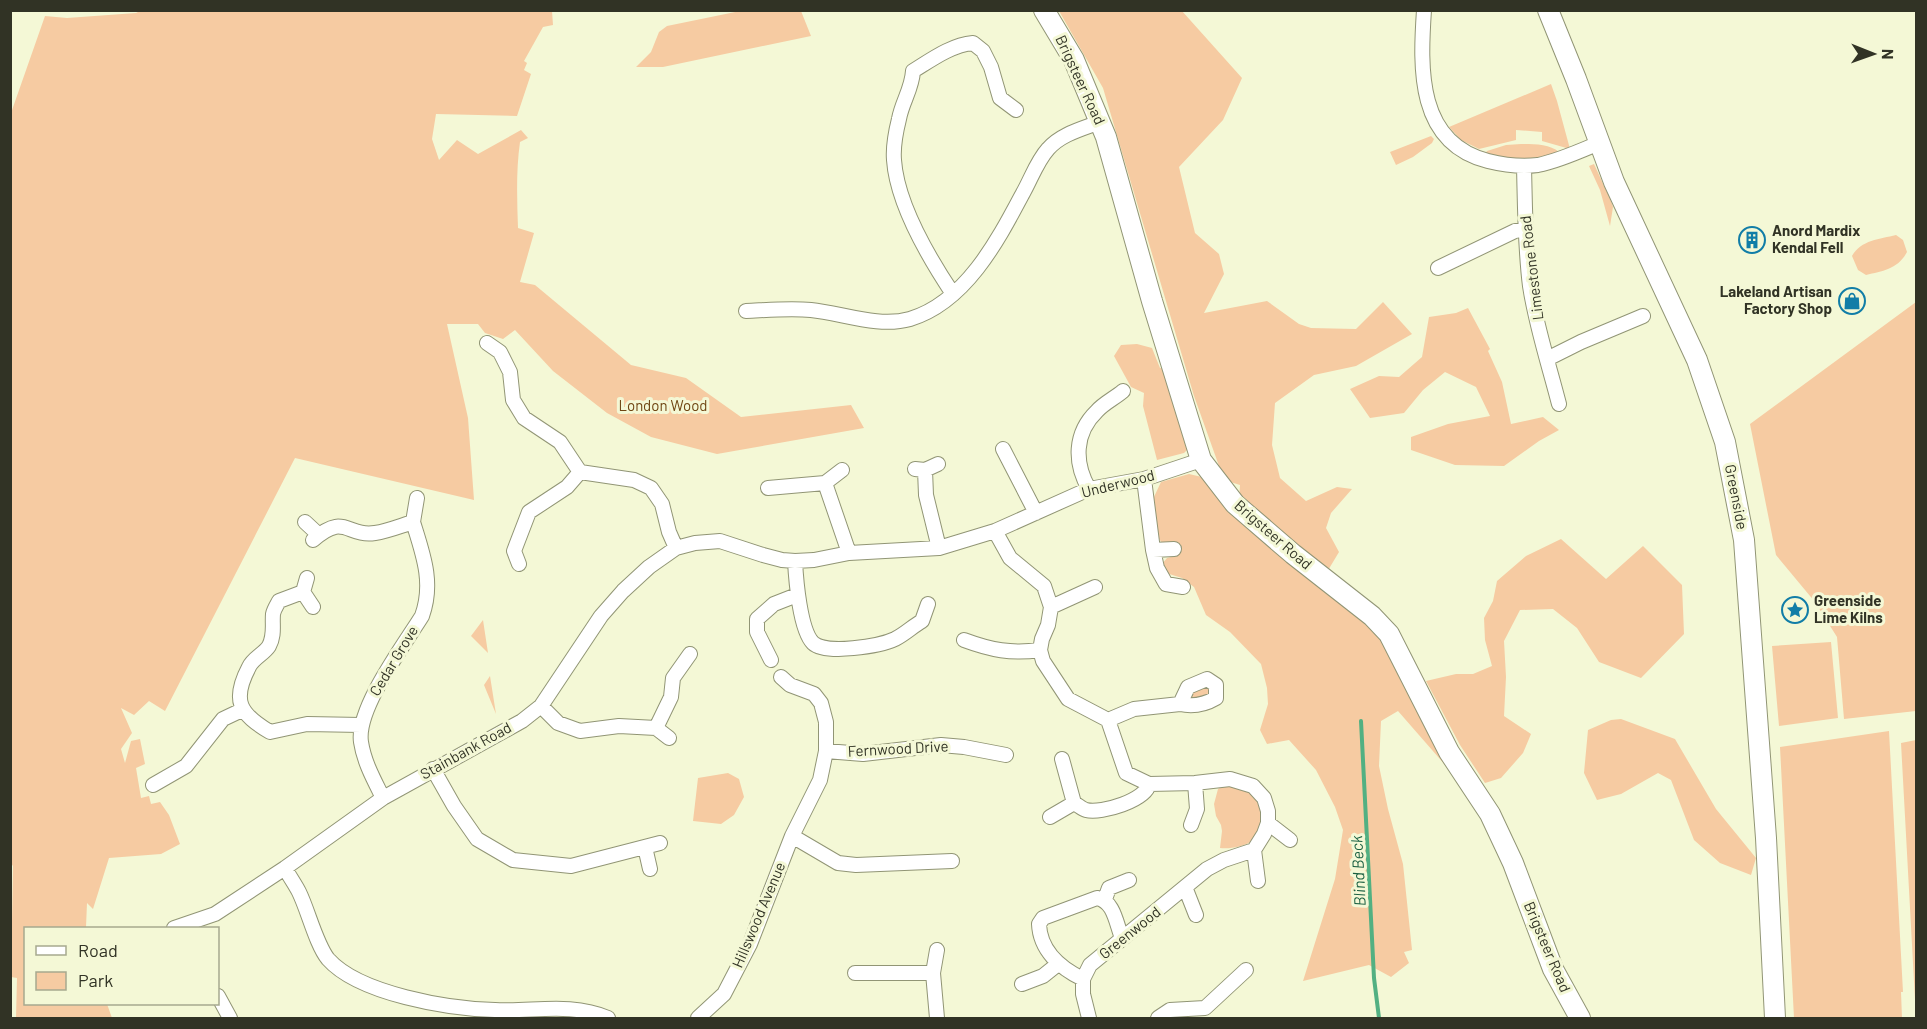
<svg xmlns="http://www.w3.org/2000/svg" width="1927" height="1029" viewBox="0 0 1927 1029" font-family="Barlow,sans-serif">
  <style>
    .green { fill: #f6cba2 }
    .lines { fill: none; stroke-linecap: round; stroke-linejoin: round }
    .stream { stroke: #52b082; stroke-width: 4 }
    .street-casing { stroke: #919575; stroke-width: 16 }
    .secondary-casing { stroke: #919575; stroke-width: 22 }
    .street { stroke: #fff; stroke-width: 14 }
    .secondary { stroke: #fff; stroke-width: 20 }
    .labels { text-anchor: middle; stroke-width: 6; stroke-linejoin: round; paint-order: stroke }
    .street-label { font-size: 15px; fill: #313325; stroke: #f4f8d6 }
    .poi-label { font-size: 15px; font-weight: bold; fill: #313325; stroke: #f4f8d6; text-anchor: start }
    .park-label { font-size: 15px; fill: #6f4512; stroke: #f4f8d6 }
    .water-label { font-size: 16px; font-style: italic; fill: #195f41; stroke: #f4f8d6 }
  </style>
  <rect width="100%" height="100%" fill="#f4f8d6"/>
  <path class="green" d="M142 10 552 11 553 25 543 27 524 61 527 63 524 70 531 74 517 116 436 114 432 139 439 160 457 140 478 154 521 130 528 138 520 142C516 170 517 199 518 228L534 233 520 282 535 285 631 365 686 378 741 417 851 405 864 428 717 454 651 437 607 413 553 371 515 330 503 339 485 333 478 324H447L468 418 474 500 295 458 165 711 149 701 134 715 121 708 132 733 121 749 125 763 131 741 140 739 145 764 136 768 141 798 149 796 151 804 160 802 169 815 180 844 161 854 109 858 93 909 87 903 86 927 88 928H26V1004H107L112 1018H16L17 978 11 977 13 866 10 862 11 113 45 16 67 18 136 13Z
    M745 10 801 11 811 36 663 67H636L651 52 659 32 667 26Z
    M1059 11H1182L1242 78 1223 120 1179 167 1195 233 1219 254 1224 274 1204 313 1267 301 1299 324 1311 328 1356 329 1383 302 1412 334 1356 366 1314 375 1275 403 1272 445 1280 478 1306 501 1337 487 1352 489 1331 513 1326 528 1339 552 1327 572 1239 501 1240 485 1224 480 1194 396 1103 88Z
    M1551 84 1557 101 1570 149 1542 141V132L1516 130V140L1479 149 1461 140 1449 127Z
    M1431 136 1434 139 1432 143 1413 157 1396 165 1390 152Z
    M1521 144C1534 144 1550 144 1559 152 1530 161 1514 160 1485 154L1487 151 1506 145Z
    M1594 164 1611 201 1613 207 1610 226 1600 190 1589 166Z
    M1896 235 1903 240 1907 252C1898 269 1883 271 1866 275L1858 270 1852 256C1861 240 1880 239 1896 235Z
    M1916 302V711L1844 719 1837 637 1815 602 1776 555 1750 424Z
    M1468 308 1490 349 1488 351 1502 382 1511 424 1543 417 1559 430 1539 441 1504 466 1455 465 1411 450V437L1448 424 1490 416 1476 387 1445 372 1423 390 1404 413 1370 418 1350 389 1379 376 1399 377 1422 357 1429 317 1456 313Z
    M1137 344 1152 348 1160 368 1170 369 1193 444 1184 453 1157 460 1143 406 1144 393 1131 387 1114 356 1121 345Z
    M1189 474 1206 478 1367 621 1383 640 1445 762 1446 766 1398 711 1381 721 1379 766 1388 809 1403 864 1412 950 1404 952 1409 963 1391 977 1369 965 1303 981 1335 879 1343 830 1335 807 1316 770 1289 740 1267 744 1260 730 1268 704 1267 688 1261 664 1230 632 1206 615 1194 587 1182 578 1166 573 1162 564 1167 558 1178 555 1176 545 1162 543 1157 536 1153 499 1161 482Z
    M1561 539 1606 579 1643 546 1682 585 1684 634 1641 678 1599 662 1577 628 1553 609 1520 610 1504 641 1506 677 1504 716 1531 734 1523 753 1501 778 1485 783 1460 745 1426 681 1456 674H1473L1492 666 1485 640 1484 618 1493 601 1497 581 1526 556Z
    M483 620 488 653 471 636Z
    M1831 642 1838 718 1779 726 1772 646Z
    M490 676 496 714 484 685Z
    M1207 685 1212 690V695L1189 703V695L1195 689Z
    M1621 719 1675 739 1716 809 1756 858 1751 875 1720 863 1694 840 1671 780 1658 773 1621 794 1597 800 1584 773 1588 730 1611 720Z
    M1889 731 1903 992H1901L1902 1018H1794L1780 747Z
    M1916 740V1018L1901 743Z
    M728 773 739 779 744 797 734 815 721 824 693 821 698 778Z
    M1224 785C1230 787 1241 787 1247 790 1262 800 1268 830 1252 841 1243 847 1230 849 1220 848L1222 831 1221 825 1216 816 1214 804 1218 789Z"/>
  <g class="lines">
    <path class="stream" d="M1361 721 1374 978 1379 1018"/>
    <defs>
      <path id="street" d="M1424 10C1420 69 1417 143 1488 161 1504 165 1521 167 1538 165 1558 161 1580 151 1599 143
        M1524 166C1525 206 1525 247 1530 286 1536 326 1549 365 1559 404
        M1438 268 1515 231 1526 229
        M953 294C929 258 897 204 894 160 893 148 896 131 899 119 902 102 912 89 913 71 931 60 951 45 973 43L983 51 991 67 1000 98 1016 110
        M746 311C768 310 790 308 811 310 842 313 878 328 910 319 966 302 998 240 1023 193 1031 179 1037 161 1048 149 1061 134 1082 129 1100 122
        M487 343 500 352 510 372 513 400 524 418 560 442 580 472 634 480 651 488 662 504 669 532 676 548
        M1547 359 1581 342 1643 316
        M1003 449 1036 513
        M915 469 925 470 938 464
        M925 470 926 495 939 548
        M1144 479 1153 550 1157 568 1166 584 1183 587
        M825 483 849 553
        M768 488 825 483 842 470
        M1089 489C1074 463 1074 433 1097 411 1104 403 1115 398 1123 391
        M305 522 319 535
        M413 522 417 498
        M995 531 1010 558 1044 586 1051 607 1048 625 1042 639 1040 650 1043 661 1068 699 1108 720 1126 773 1149 784 1195 783 1230 779 1253 786 1264 798 1268 811V823L1264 834 1254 850 1224 860 1207 869 1090 965 1083 979V994L1089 1018
        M313 540C345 512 346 537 375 533 388 531 400 526 413 522 423 554 434 583 422 616 404 645 356 709 361 742 364 762 374 780 383 798
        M1153 550 1174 549
        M795 561C796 580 800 630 813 643 826 655 880 646 895 639 905 634 913 626 922 621L928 604
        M519 564 514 551 529 512 567 487 580 472
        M307 578 303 592 279 601C277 605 274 609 273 614 272 625 275 635 269 646 264 654 253 658 249 667 231 701 240 714 270 732L307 724 361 725
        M303 592 313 607
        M1051 607 1095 587
        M964 640C991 650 1011 654 1040 650
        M771 660 757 632V619L774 604 797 595
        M541 706 558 723 580 731 619 726 656 728 671 697 673 678 690 654
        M1108 720 1134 709 1180 704 1188 687 1207 679 1216 685V698C1204 705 1193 707 1180 704
        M656 728 669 738
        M826 751 863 754 941 745 964 747 1006 755
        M1062 759 1074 803C1078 805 1082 809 1086 810 1102 814 1146 800 1149 784
        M433 769 454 806 477 839 513 860 571 866 660 843
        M153 785 186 766 223 719 242 710
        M1050 817 1074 803
        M1268 823 1290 840
        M1191 825 1197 809 1195 783
        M792 836 838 863 856 865 952 861
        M645 847 650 869
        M1254 850 1258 881
        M285 868C289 876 295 884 299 892 308 910 316 944 328 959 359 994 449 1009 495 1010 533 1012 571 1002 608 1018
        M1185 887 1196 915
        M1105 899 1109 888 1129 880
        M174 928 215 914 285 868 383 798 522 721 541 706 601 616 623 591 649 567 676 548 695 543 720 541 763 555 782 560 795 561 814 560 849 553 939 548 995 531 1089 489 1144 479 1201 460
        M855 973H933
        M1083 979C1060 968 1040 950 1039 924L1043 918 1097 898C1114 901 1116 923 1122 938
        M1022 984 1043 976 1058 964
        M218 996 230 1018
        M698 1018 724 994 750 944 792 836 820 780 826 751V722L821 703 814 694 790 685 781 677
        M937 1018 933 973 937 950
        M1158 1018 1170 1010 1205 1008 1246 970"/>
      <path id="secondary" d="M1044 10 1074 60 1106 137 1152 301 1201 460 1235 504 1293 554 1372 616 1389 634 1449 752 1490 814 1513 863 1553 969 1580 1018
        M1548 10 1576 79 1614 182 1697 360 1725 442 1744 540 1766 838 1775 1018"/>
    </defs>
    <use href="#street" class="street-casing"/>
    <use href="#secondary" class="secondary-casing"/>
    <use href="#street" class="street"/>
    <use href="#secondary" class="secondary"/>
  </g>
  <defs>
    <symbol id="building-ring" viewBox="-11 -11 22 22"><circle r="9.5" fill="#f4f8d6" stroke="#117da7" stroke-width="1.5"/><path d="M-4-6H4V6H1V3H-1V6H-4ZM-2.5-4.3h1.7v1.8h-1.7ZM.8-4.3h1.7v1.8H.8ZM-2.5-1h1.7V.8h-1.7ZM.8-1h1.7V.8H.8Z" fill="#117da7"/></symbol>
    <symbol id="shop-ring" viewBox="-11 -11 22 22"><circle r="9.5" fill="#f4f8d6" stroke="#117da7" stroke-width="1.5"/><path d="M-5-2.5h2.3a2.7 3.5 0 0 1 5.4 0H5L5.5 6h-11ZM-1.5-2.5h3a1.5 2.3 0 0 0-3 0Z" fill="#117da7"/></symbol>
    <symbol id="sight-ring" viewBox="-11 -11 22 22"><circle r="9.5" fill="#f4f8d6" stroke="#117da7" stroke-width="1.5"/><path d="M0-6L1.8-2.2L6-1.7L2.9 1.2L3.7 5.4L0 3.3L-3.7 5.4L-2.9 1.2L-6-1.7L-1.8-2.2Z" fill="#117da7"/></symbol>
  </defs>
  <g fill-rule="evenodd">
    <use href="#building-ring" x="1737" y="225" width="30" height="30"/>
    <use href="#shop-ring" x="1837" y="286" width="30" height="30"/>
    <use href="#sight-ring" x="1780" y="595" width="30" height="30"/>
  </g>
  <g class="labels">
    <g class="street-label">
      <text transform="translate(1080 80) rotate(65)" y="5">Brigsteer Road</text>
      <text transform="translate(1532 268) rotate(-97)" y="5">Limestone Road</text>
      <text transform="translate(1118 484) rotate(-14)" y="5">Underwood</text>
      <text transform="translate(1736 497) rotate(79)" y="5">Greenside</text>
      <text transform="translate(1273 535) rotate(41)" y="5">Brigsteer Road</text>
      <text transform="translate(394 661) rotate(-59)" y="5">Cedar Grove</text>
      <text transform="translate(898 749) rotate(-3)" y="5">Fernwood Drive</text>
      <text transform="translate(466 751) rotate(-29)" y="5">Stainbank Road</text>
      <text transform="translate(759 915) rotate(-67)" y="5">Hillswood Avenue</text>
      <text transform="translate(1130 933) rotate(-39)" y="5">Greenwood</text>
      <text transform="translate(1547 947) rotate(67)" y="5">Brigsteer Road</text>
    </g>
    <g class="poi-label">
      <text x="1772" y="236">Anord Mardix<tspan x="1772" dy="17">Kendal Fell</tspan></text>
      <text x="1832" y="297" text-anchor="end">Lakeland Artisan<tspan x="1832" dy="17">Factory Shop</tspan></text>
      <text x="1814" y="606">Greenside<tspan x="1814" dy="17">Lime Kilns</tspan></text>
    </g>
    <g class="park-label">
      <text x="663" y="411">London Wood</text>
    </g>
    <g class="water-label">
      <text transform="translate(1358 871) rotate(-93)" y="6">Blind Beck</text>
    </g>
  </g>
  <rect width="1927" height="1029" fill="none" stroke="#313325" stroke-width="24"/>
  <rect x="24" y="927" width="195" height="78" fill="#f4f8d6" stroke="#a6a98f" stroke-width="1.5"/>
  <rect x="36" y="946" width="30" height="9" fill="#ffffff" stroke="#a6a98f" stroke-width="1.5"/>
  <text x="78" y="957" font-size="18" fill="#313325">Road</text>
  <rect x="36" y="972" width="30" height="18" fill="#f6cba2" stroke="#a6a98f" stroke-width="1.5"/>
  <text x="78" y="987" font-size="18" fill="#313325">Park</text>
  <g transform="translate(1873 54) rotate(91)" stroke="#f4f8d6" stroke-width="4.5" paint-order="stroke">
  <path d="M0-4.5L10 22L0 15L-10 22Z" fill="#313325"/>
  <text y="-9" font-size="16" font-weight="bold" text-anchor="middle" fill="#313325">N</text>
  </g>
</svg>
